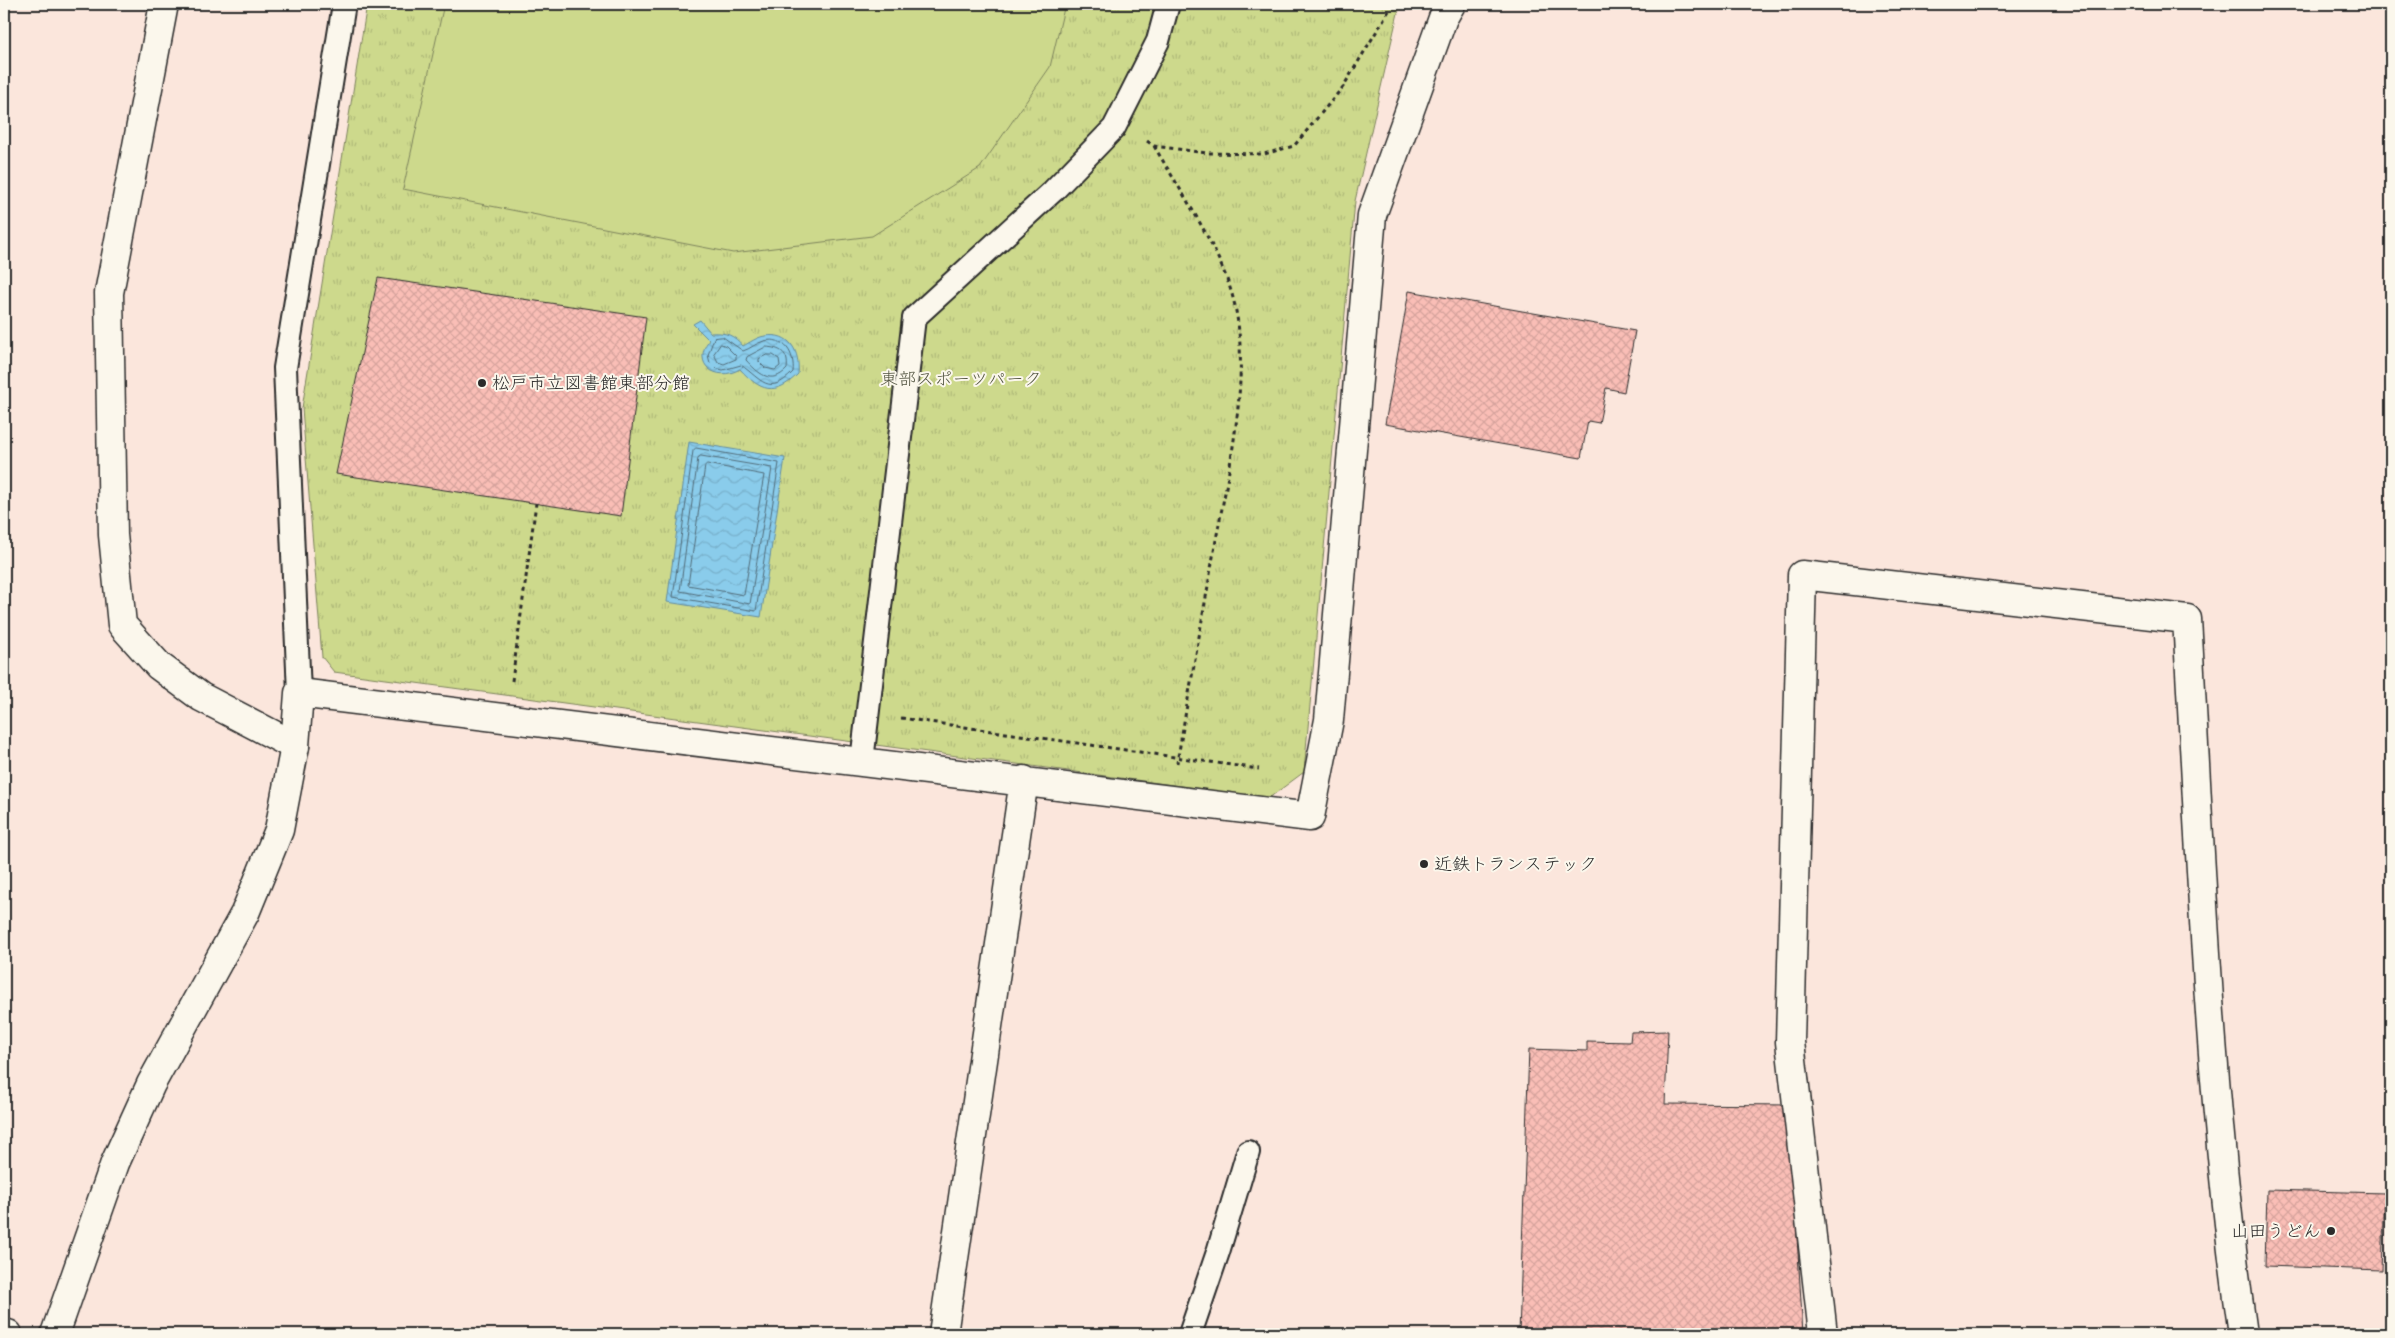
<svg xmlns="http://www.w3.org/2000/svg" width="2395" height="1338" viewBox="0 0 2395 1338" font-family="'Shantell Sans','Klee One',sans-serif">
  <style>
    .grass { fill: url(#grass-tufts); stroke: #7c825c }
    .pitch { fill: #cdd98c; stroke: #7c825c }
    .water { fill: url(#water-waves); stroke: #648c9e }
    .lines { fill: none; stroke-linecap: round; stroke-linejoin: round }
    .shore { stroke: #516b78; stroke-width: 1 }
    .building { fill: url(#building-cross-hatch); stroke: #2b2b2b }
    .service-casing { stroke: #2b2b2b; stroke-width: 26 }
    .minor-casing { stroke: #2b2b2b; stroke-width: 31 }
    .tertiary-casing { stroke: #2b2b2b; stroke-width: 31 }
    .trunk-casing { stroke: #2b2b2b; stroke-width: 31 }
    .path { stroke: #2b2b2b; stroke-width: 3; stroke-dasharray: 4 4; stroke-linecap: butt }
    .service { stroke: #fbf7ec; stroke-width: 22 }
    .minor { stroke: #fbf7ec; stroke-width: 28 }
    .tertiary { stroke: #fbf7ec; stroke-width: 28 }
    .trunk { stroke: #fbf7ec; stroke-width: 28 }
    .poi-dot { fill: #2b2b2b; stroke: #fbf7ec; stroke-width: 2 }
    .labels { text-anchor: middle; stroke-width: 4; stroke-linejoin: round; paint-order: stroke }
    .park-label { font-size: 18px; fill: #545643; stroke: #fbf7ec }
    .poi-label { font-size: 18px; fill: #2b2b2b; stroke: #fbf7ec; text-anchor: start }
  </style>
  <defs>
    <pattern id="grass-tufts" width="24" height="20" patternUnits="userSpaceOnUse" patternTransform="scale(1.25)"><rect width="24" height="20" fill="#cdd98c"/><path d="M3 7l-1-3M5 7V3M7 7l1-3M15 17l-1-3M17 17v-4M19 17l1-3" fill="none" stroke="#b0ba79"/></pattern>
    <pattern id="water-waves" width="16" height="10" patternUnits="userSpaceOnUse" patternTransform="scale(1.25)"><rect width="16" height="10" fill="#8acceb"/><path d="M0 5q4-4 8 0t8 0" fill="none" stroke="#77afca"/></pattern>
    <pattern id="building-cross-hatch" width="8" height="8" patternUnits="userSpaceOnUse" patternTransform="scale(1.25)"><rect width="8" height="8" fill="#fabeb6"/><path d="M0 0l8 8M0 8l8-8" fill="none" stroke="#d6a39d"/></pattern>
  </defs>
  <rect width="100%" height="100%" fill="#fbe6dc"/>
  <filter id="ink" filterUnits="userSpaceOnUse"><feTurbulence type="fractalNoise" baseFrequency=".02" numOctaves="2"/><feDisplacementMap in="SourceGraphic" scale="10" xChannelSelector="R" yChannelSelector="G"/><feConvolveMatrix kernelMatrix="1 2 1 2 8 2 1 2 1" color-interpolation-filters="sRGB"/></filter>
  <g filter="url(#ink)">
    <path class="grass" d="M367 4H1400L1355 201 1304 772 1269 798 334 672 322 657 302 408Z"/>
    <path class="pitch" d="M444 4H1065L1050 67 980 168 872 236 733 253 403 189Z"/>
    <path class="water" d="M700 320 711 333C726 332 734 335 743 346 749 343 757 337 765 336 791 332 800 352 798 374 775 397 760 391 740 369 716 383 691 364 709 340L693 324Z
      M689 442 785 458 761 617 667 602Z"/>
    <g class="lines">
      <path class="shore" d="M723 337 743 351C750 349 756 343 764 341 785 336 795 354 793 372 769 397 761 379 741 365L723 370 715 368 710 363 708 355 714 338Z
        M721 344 726 346 736 356V359L724 364 718 362 714 354Z
        M766 347C781 348 789 353 787 369 771 386 758 373 746 360L747 357Z
        M767 355H773L779 359 780 366 775 370 765 368 759 362V359Z
        M696 448 779 463 756 611 673 597 693 451Z
        M701 456 772 468 750 604 680 591 698 458Z
        M707 464 764 475 744 595 688 585 705 466Z"/>
    </g>
    <path class="building" d="M378 278 646 317 621 516 336 474Z
      M1409 291 1635 331 1624 392 1606 388 1599 423 1588 421 1581 458 1385 424Z
      M1668 1031 1665 1104 1789 1105 1803 1334H1519L1529 1049 1587 1051V1041L1630 1042 1631 1032Z
      M2267 1190 2385 1193 2382 1270 2265 1266Z"/>
    <g class="lines">
      <defs>
        <path id="service" d="M299 693 285 368 344 4
          M862 761 914 318 1053 191 1114 128 1158 41 1168 4
          M1190 1334 1218 1252 1248 1152"/>
        <path id="minor" d="M164 4 109 293 113 535 122 625 159 666 201 697 295 746 299 693 1310 817 1329 720 1372 215 1443 18 1451 4
          M943 1334 1024 780
          M1823 1334 1790 1042 1802 575 2187 619C2201 858 2209 1098 2243 1334"/>
        <path id="tertiary" d="M55 1334 115 1163 151 1084 245 913 279 830 295 746"/>
        <path id="trunk" d="M4 1333 8 1334"/>
      </defs>
      <use href="#service" class="service-casing"/>
      <use href="#minor" class="minor-casing"/>
      <use href="#tertiary" class="tertiary-casing"/>
      <use href="#trunk" class="trunk-casing"/>
      <path class="path" d="M1147 141 1154 146 1207 153 1264 154 1294 146 1343 87 1393 4
        M1154 146C1180 190 1210 234 1228 282 1257 360 1228 471 1214 551 1202 621 1189 692 1177 763
        M512 681 536 503
        M901 718 1259 769"/>
      <use href="#service" class="service"/>
      <use href="#minor" class="minor"/>
      <use href="#tertiary" class="tertiary"/>
      <use href="#trunk" class="trunk"/>
    </g>
  </g>
  <g class="poi-dot">
    <circle cx="482" cy="383" r="5"/>
    <circle cx="1424" cy="864" r="5"/>
    <circle cx="2331" cy="1231" r="5"/>
  </g>
  <g class="labels">
    <g class="park-label">
      <text x="961" y="385">東部スポーツパーク</text>
    </g>
    <g class="poi-label">
      <text x="492" y="389">松戸市立図書館東部分館</text>
      <text x="1434" y="870">近鉄トランステック</text>
      <text x="2321" y="1237" text-anchor="end">山田うどん</text>
    </g>
  </g>
  <rect width="2395" height="1338" fill="none" stroke="#fbf7ec" stroke-width="20"/>
  <rect x="10" y="10" width="2375" height="1318" fill="none" stroke="#2b2b2b" stroke-width="2" filter="url(#ink)"/>
</svg>
